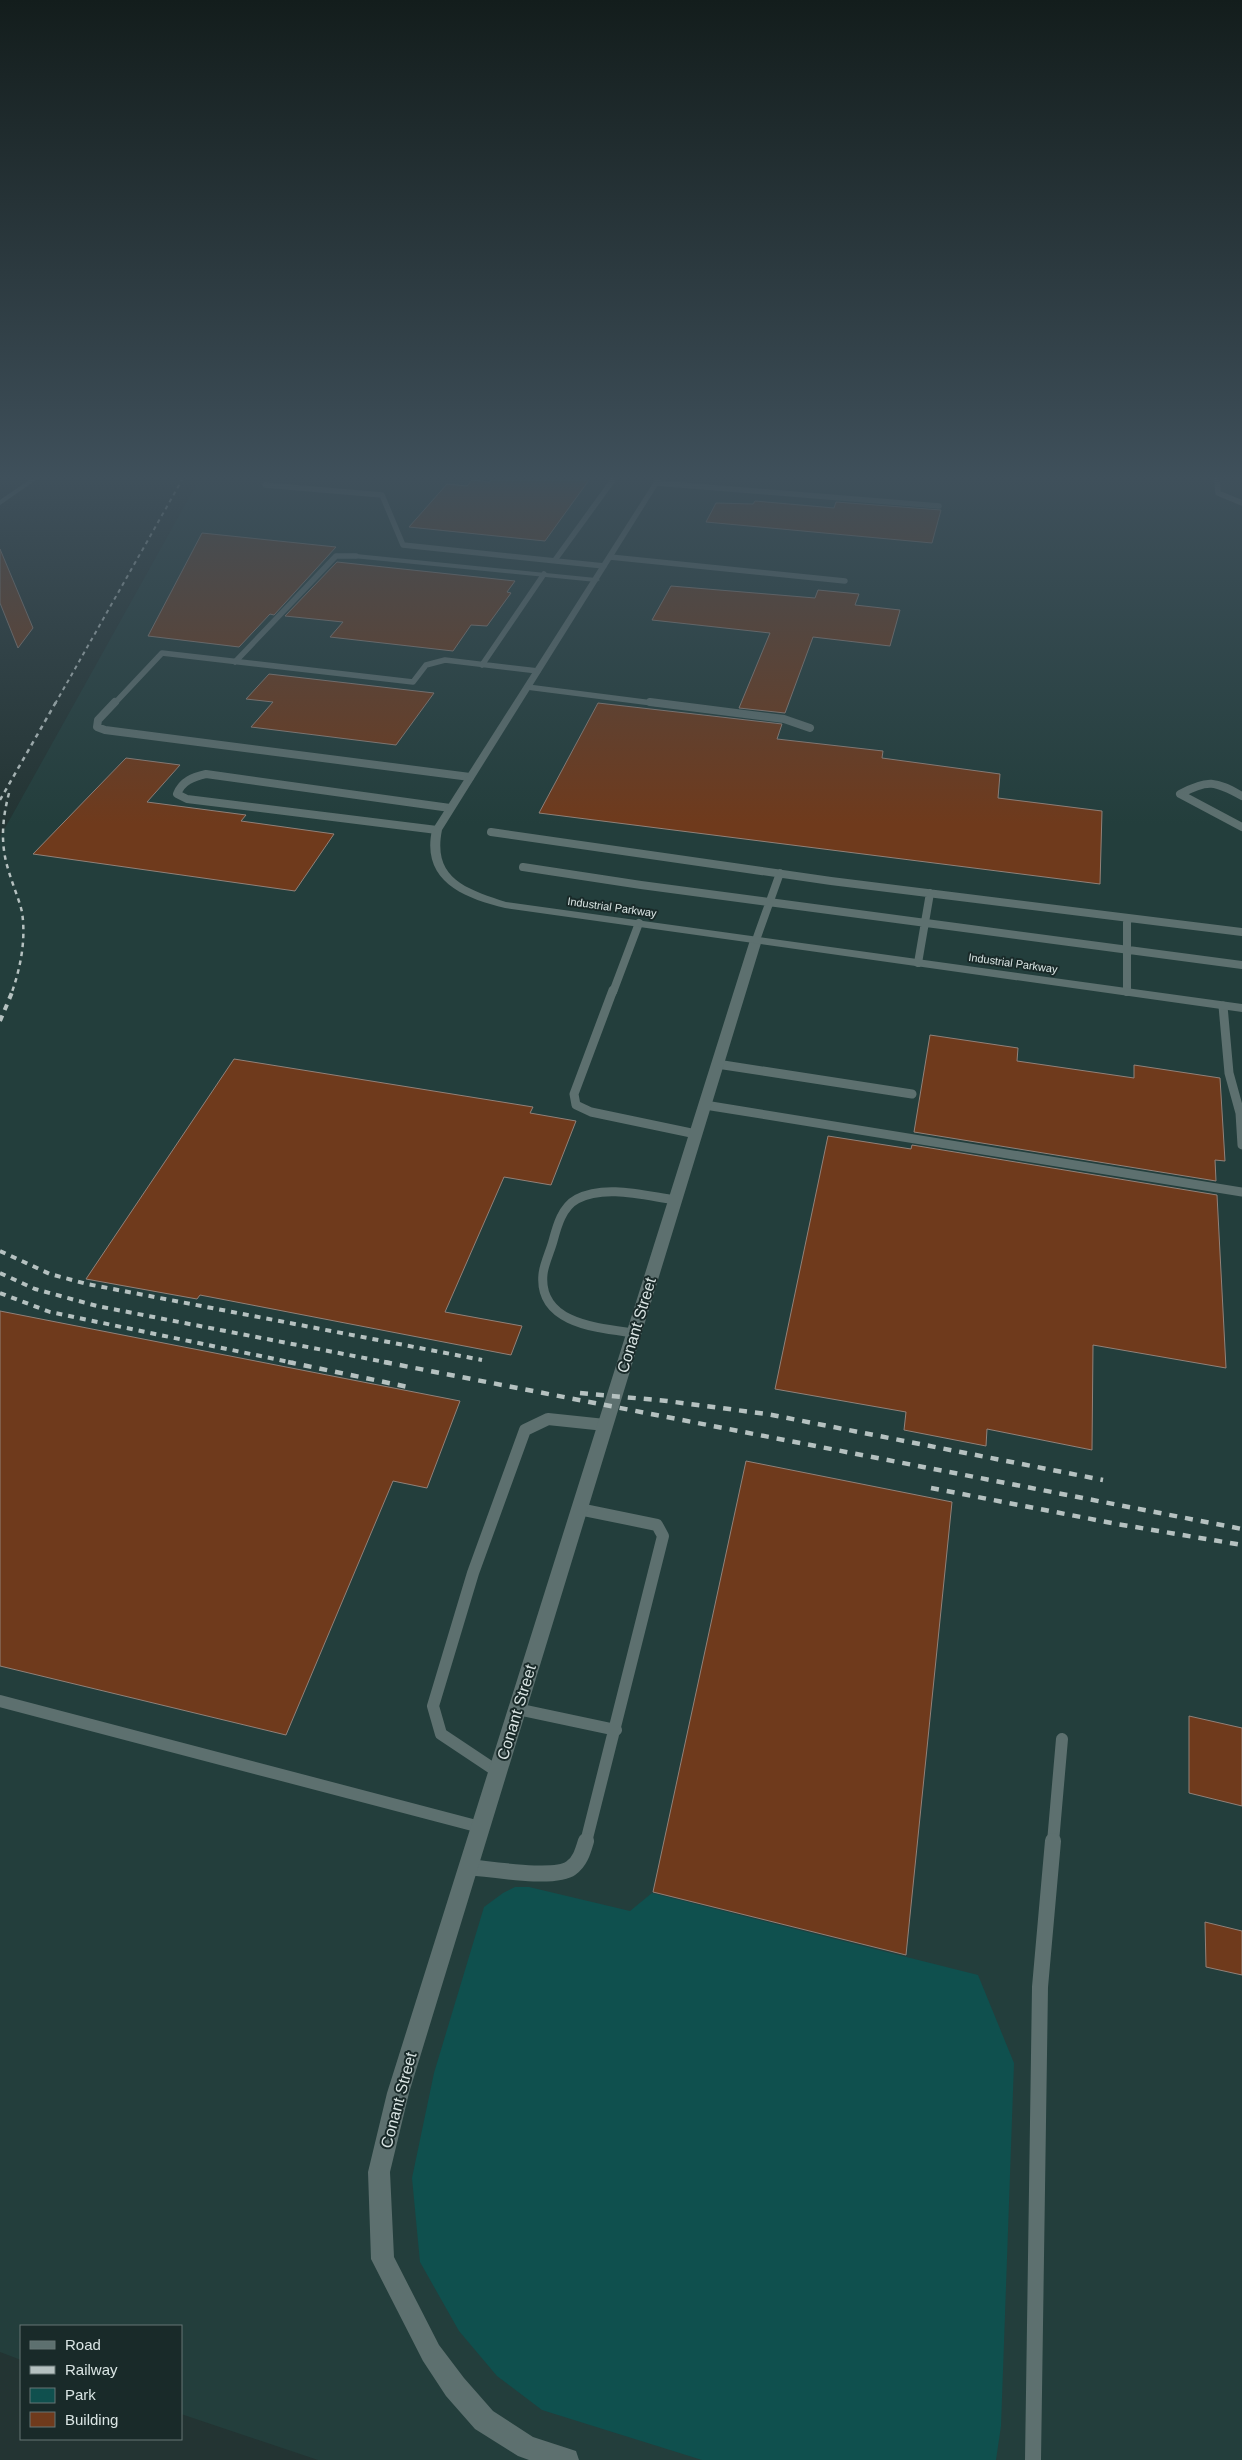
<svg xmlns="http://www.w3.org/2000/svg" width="1242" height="2460" viewBox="0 0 1242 2460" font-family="Helvetica,sans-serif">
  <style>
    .built { fill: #233e3c }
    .green { fill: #0f504e }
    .building { fill: #6f3a1c; stroke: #918179 }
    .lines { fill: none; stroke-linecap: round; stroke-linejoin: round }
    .service-far4 { stroke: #5d706f; stroke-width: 5.5 }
    .service-far3 { stroke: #5d706f; stroke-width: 8 }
    .service-far2 { stroke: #5d706f; stroke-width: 9 }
    .service-far1 { stroke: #5d706f; stroke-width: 12 }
    .service { stroke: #5d706f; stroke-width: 16 }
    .minor { fill: #5d706f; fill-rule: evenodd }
    .tertiary { fill: #5d706f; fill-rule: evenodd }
    .rail-far3 { stroke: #b5c1c0; stroke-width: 2; stroke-dasharray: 4 4; stroke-linecap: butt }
    .rail-far2 { stroke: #b5c1c0; stroke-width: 2.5; stroke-dasharray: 4.5 4.5; stroke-linecap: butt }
    .rail-far1 { stroke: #b5c1c0; stroke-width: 4; stroke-dasharray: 6 6; stroke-linecap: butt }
    .rail { stroke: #b5c1c0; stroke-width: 4.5; stroke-dasharray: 8 8; stroke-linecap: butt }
    .labels { text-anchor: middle; stroke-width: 4; stroke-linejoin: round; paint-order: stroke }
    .far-street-label { font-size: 11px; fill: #dae5e4; stroke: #192a29 }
    .near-street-label { font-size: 16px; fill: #dae5e4; stroke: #192a29 }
  </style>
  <rect width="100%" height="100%" fill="#233433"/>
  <path class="built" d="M199 480H1242V2460H318L181 2414V2326H21V2360L0 2352V837Z"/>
  <path class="green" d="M515 1887H529L630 1911 652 1893 978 1975 1014 2063 1001 2426 996 2460H702L542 2410 497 2376 459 2331 420 2262 412 2178 434 2073 484 1907 503 1893Z"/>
  <path class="building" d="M472 480 489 482 491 480H589L545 541 409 527 447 484 467 486Z
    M755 501 834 508 836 502 941 510 932 543 706 522 716 503 753 504Z
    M202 533 336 547 274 615 270 614 239 647 148 636Z
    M0 549 33 628 18 648 0 603Z
    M337 562 515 581 507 592 511 593 487 626 471 625 453 651 330 637 343 622 285 616Z
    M671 586 815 598 818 590 859 594 855 605 900 610 890 646 813 637 785 713 739 708 770 633 652 620Z
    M269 674 434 693 396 745 251 727 273 702 246 699Z
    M598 703 782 724 777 739 883 751 882 758 1000 774 998 798 1102 811 1100 884 539 813Z
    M126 758 180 765 147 802 246 815 241 821 334 834 295 891 33 854Z
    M930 1035 1018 1048 1017 1061 1134 1078V1065L1220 1078 1225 1161 1215 1160 1216 1181 914 1132Z
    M234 1059 533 1107 530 1113 576 1121 551 1185 504 1177 445 1312 522 1326 511 1355 200 1295 197 1299 86 1279Z
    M828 1136 911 1149 912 1145 1217 1195 1226 1368 1093 1345 1092 1450 987 1429 986 1446 904 1430 906 1412 775 1389Z
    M0 1311 460 1401 427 1488 393 1481 286 1735 0 1666Z
    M746 1461 952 1502 906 1955 653 1892Z
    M1189 1716 1242 1728V1806L1189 1793Z
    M1205 1922 1242 1931V1975L1206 1967Z"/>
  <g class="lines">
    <path class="service-far4" d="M1217 480 1218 493 1242 503
      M656 483 939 506
      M265 485 382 495 403 545 604 566
      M610 557 845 581
      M555 560 613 480
      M235 662 336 556H356
      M482 665 544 574
      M527 687 660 704
      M114 704 162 653 413 682 426 665 445 660 538 671"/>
    <path class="service-far3" d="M115 702 98 720 97 727 105 730 470 777
      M650 702 784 719 810 728
      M1242 796C1215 781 1208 779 1180 794L1242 827
      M437 830 187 799 177 794C182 781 193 777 206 774L450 808
      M491 832 831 881 1242 932
      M523 867 641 885 1242 965
      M1127 919V992
      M756 940 780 873
      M918 963 930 893
      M613 992 639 923"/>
    <path class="service-far2" d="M613 990 574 1094 576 1105 591 1112 696 1134
      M1223 1006 1229 1073 1240 1113 1242 1145
      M717 1064 912 1094
      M705 1105 1242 1192
      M634 1333C598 1328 538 1324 543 1274 544 1264 550 1252 553 1241 557 1226 562 1207 577 1199 605 1184 646 1196 675 1200"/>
    <path class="service-far1" d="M579 1509 657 1525 663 1536 586 1842
      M0 1701 480 1827
      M517 1709 616 1730
      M498 1772 441 1734 433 1706 473 1573 525 1430 548 1419 605 1425
      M1053 1842 1062 1739"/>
    <path class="service" d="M468 1867C491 1869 555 1880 571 1868 580 1862 583 1851 586 1841
      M1033 2460 1040 1987 1053 1841"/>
    <path class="minor" d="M29 480H36L0 505V500Z
      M356 554 596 578 600 580 596 582 353 558 352 556Z
      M756 937 762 940 409 2093 390 2172 394 2257 439 2345 464 2378 493 2411 533 2437 576 2451 579 2460H529L518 2456 475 2429 446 2396 423 2361 371 2259 368 2172 387 2093 750 940Z"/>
    <path class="tertiary" d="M655 480H661L442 830C432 879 467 889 506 902L1242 1004V1012L505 908C463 898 421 881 432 830Z"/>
    <path class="rail-far3" d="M55 704 182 480"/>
    <path class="rail-far2" d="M9 793C2 820 0 845 9 872 13 886 19 899 22 912 26 939 21 966 12 992
      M0 800 56 702"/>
    <path class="rail-far1" d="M0 1021 13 990
      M0 1251 50 1274 87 1284 482 1360
      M0 1273 35 1289 97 1306 390 1363
      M0 1293 50 1312 294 1363"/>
    <path class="rail" d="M288 1362 413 1388
      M384 1362 1242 1529
      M580 1393 667 1401 767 1414 1103 1480
      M931 1488 1117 1524 1242 1545"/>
  </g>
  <linearGradient id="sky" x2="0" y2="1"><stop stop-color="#131d1c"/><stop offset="0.58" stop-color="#3f505b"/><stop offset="1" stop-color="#3f505b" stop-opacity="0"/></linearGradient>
  <rect width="1242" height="824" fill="url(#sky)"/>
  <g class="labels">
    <g class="far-street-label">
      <text transform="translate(612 907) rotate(8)" y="4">Industrial Parkway</text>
      <text transform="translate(1013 963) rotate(8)" y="4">Industrial Parkway</text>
    </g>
    <g class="near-street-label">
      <text transform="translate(636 1325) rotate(-73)" y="6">Conant Street</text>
      <text transform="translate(516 1712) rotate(-73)" y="6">Conant Street</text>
      <text transform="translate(398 2100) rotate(-75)" y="6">Conant Street</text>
    </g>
  </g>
  <rect x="20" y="2325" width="162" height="115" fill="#192a29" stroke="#667574"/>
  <rect x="30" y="2341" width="25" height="8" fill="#5d706f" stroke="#667574"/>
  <text x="65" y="2350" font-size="15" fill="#dae5e4">Road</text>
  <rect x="30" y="2366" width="25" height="8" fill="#b5c1c0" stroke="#667574"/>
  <text x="65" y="2375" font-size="15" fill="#dae5e4">Railway</text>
  <rect x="30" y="2388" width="25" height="15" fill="#0f504e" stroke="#667574"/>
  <text x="65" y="2400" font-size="15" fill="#dae5e4">Park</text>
  <rect x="30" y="2412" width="25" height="15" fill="#6f3a1c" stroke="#667574"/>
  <text x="65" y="2425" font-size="15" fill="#dae5e4">Building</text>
</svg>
